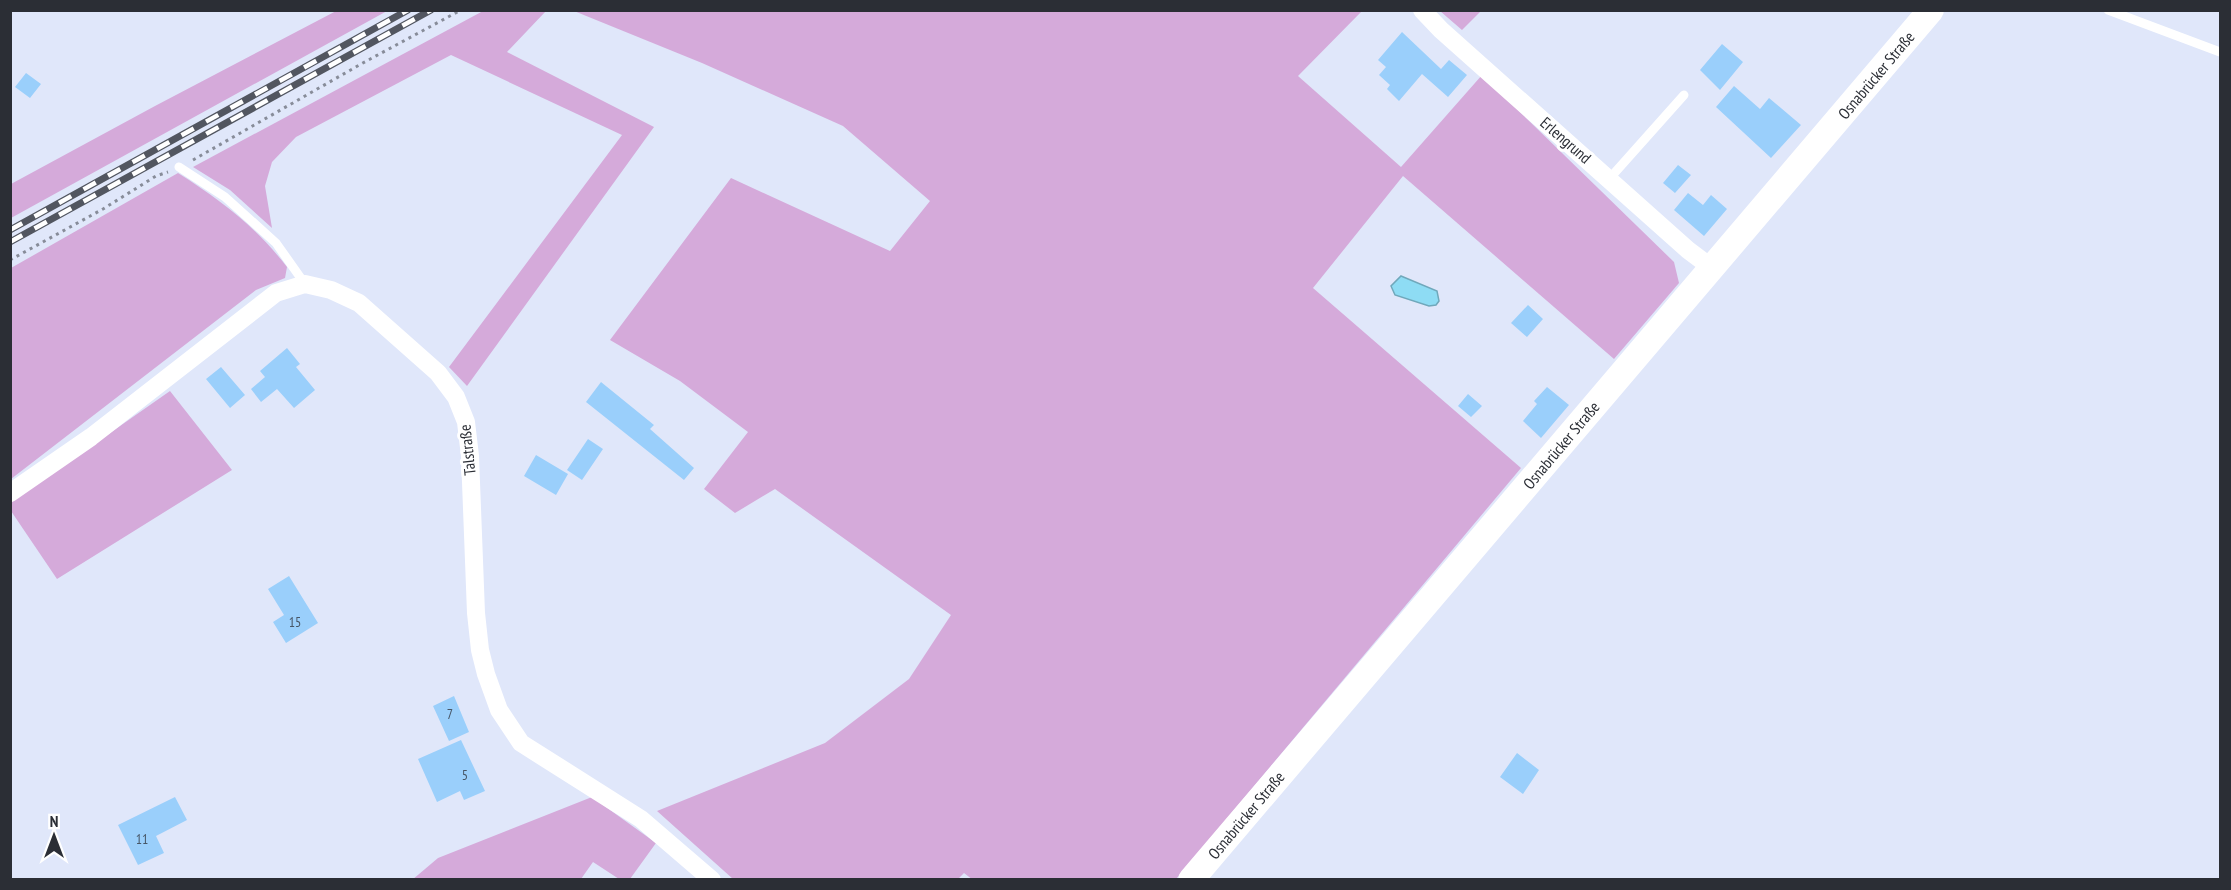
<svg xmlns="http://www.w3.org/2000/svg" width="2231" height="890" viewBox="0 0 2231 890" font-family="'PT Sans Narrow',sans-serif">
  <style>
    .green { fill: #d5aada }
    .water { fill: #8edcf4; stroke: #70a8bb; stroke-width: 1.5 }
    .building { fill: #9acffb }
    .lines { fill: none; stroke-linecap: round; stroke-linejoin: round }
    .path { stroke: #878c99; stroke-width: 3; stroke-dasharray: 3 4.5; stroke-linecap: butt }
    .service { stroke: #fff; stroke-width: 9 }
    .minor { stroke: #fff; stroke-width: 18 }
    .secondary { stroke: #fff; stroke-width: 26 }
    .rail-casing { stroke: #525660; stroke-width: 7 }
    .rail { stroke: #fff; stroke-width: 4.5; stroke-dasharray: 14; stroke-linecap: butt }
    .labels { text-anchor: middle; stroke-width: 6; stroke-linejoin: round; paint-order: stroke }
    .number-label { font-size: 14px; fill: #475666 }
    .street-label { font-size: 16px; fill: #2b2e35; stroke: #fff }
  </style>
  <rect width="100%" height="100%" fill="#e0e7fa"/>
  <path class="green" d="M338 10 387 11 11 218V184L155 106Z
    M483 11H546L507 52 654 127 467 386 449 367 622 135 451 55 296 137 272 162 265 186 272 228 230 190 193 167Z
    M574 11H1362L1298 76 1401 167 1482 75 1674 262 1679 283 1614 359 1403 176 1313 288 1521 468 1176 879 973 880 964 873 957 880 733 879 657 811 825 743 909 679 951 615 775 489 735 513 704 489 748 432 680 381 610 340 731 178 890 251 930 201 843 126 702 63Z
    M1440 11H1481L1462 30Z
    M178 173C222 201 255 226 287 267L285 278 256 290 11 479V268Z
    M170 391 232 470 57 579 11 511 10 503Z
    M592 797 656 843 630 879H619L593 862 581 879 412 880 438 858Z"/>
  <path class="water" d="M1401 276 1437 291 1439 301 1436 305 1429 306 1395 295 1391 286Z"/>
  <path class="building" d="M1402 32 1441 69 1449 60 1467 75 1448 97 1422 74 1399 101 1387 89 1390 85 1379 75 1386 67 1378 60Z
    M1722 44 1743 62 1720 90 1700 70Z
    M26 73 41 84 30 98 15 87Z
    M1734 86 1760 109 1769 98 1801 125 1771 158 1716 107Z
    M1678 165 1691 175 1675 193 1663 183Z
    M1688 193 1703 205 1711 195 1727 209 1704 236 1674 210Z
    M1528 305 1543 319 1527 337 1511 323Z
    M287 348 300 364 296 367 315 390 294 408 277 389 261 402 251 389 265 377 260 371Z
    M221 367 245 395 230 408 206 379Z
    M601 382 654 425 650 429 694 468 684 480 586 402Z
    M1547 387 1569 405 1541 438 1523 421 1537 404 1534 401Z
    M1468 394 1482 406 1471 417 1458 406Z
    M588 439 603 449 582 480 567 470Z
    M536 455 568 474 556 495 524 476Z
    M289 576 318 623 286 643 273 622 284 615 268 589Z
    M454 696 469 732 449 741 433 706Z
    M461 740 485 791 464 800 460 791 437 802 418 759Z
    M1517 753 1539 770 1523 794 1500 777Z
    M175 797 187 820 156 836 164 853 138 865 118 825Z"/>
  <g class="lines">
    <path class="path" d="M193 160 361 64 461 10
      M10 260 103 209 156 176 168 172"/>
    <path class="service" d="M2108 10 2220 52
      M179 167 225 197 276 243 305 284
      M1610 178 1684 95"/>
    <path class="minor" d="M1422 10 1441 30 1688 250 1712 268
      M10 493 91 437 276 293 305 284 331 290 359 303 438 373 456 397 466 422 470 456 476 613 480 650 486 674 499 710 521 743 641 819 712 880"/>
    <path class="secondary" d="M1191 880 1931 10"/>
    <defs>
      <path id="rail" d="M10 230 408 10
        M10 242 431 10"/>
    </defs>
    <use href="#rail" class="rail-casing"/>
    <use href="#rail" class="rail"/>
  </g>
  <g class="labels">
    <g class="number-label">
      <text x="295" y="627">15</text>
      <text x="450" y="719">7</text>
      <text x="465" y="780">5</text>
      <text x="142" y="844">11</text>
    </g>
    <g class="street-label">
      <text transform="translate(1876 75) rotate(-50)" y="6">Osnabrücker Straße</text>
      <text transform="translate(1566 140) rotate(41)" y="6">Erlengrund</text>
      <text transform="translate(1561 445) rotate(-50)" y="6">Osnabrücker Straße</text>
      <text transform="translate(467 450) rotate(-96)" y="6">Talstraße</text>
      <text transform="translate(1246 815) rotate(-50)" y="6">Osnabrücker Straße</text>
    </g>
  </g>
  <rect width="2231" height="890" fill="none" stroke="#2b2e35" stroke-width="24"/>
  <g transform="translate(54 836)" stroke="#ffffff" stroke-width="4.5" paint-order="stroke">
  <path d="M0-4.5L10 22L0 15L-10 22Z" fill="#2b2e35"/>
  <text y="-9" font-size="16" font-weight="bold" text-anchor="middle" fill="#2b2e35">N</text>
  </g>
</svg>
